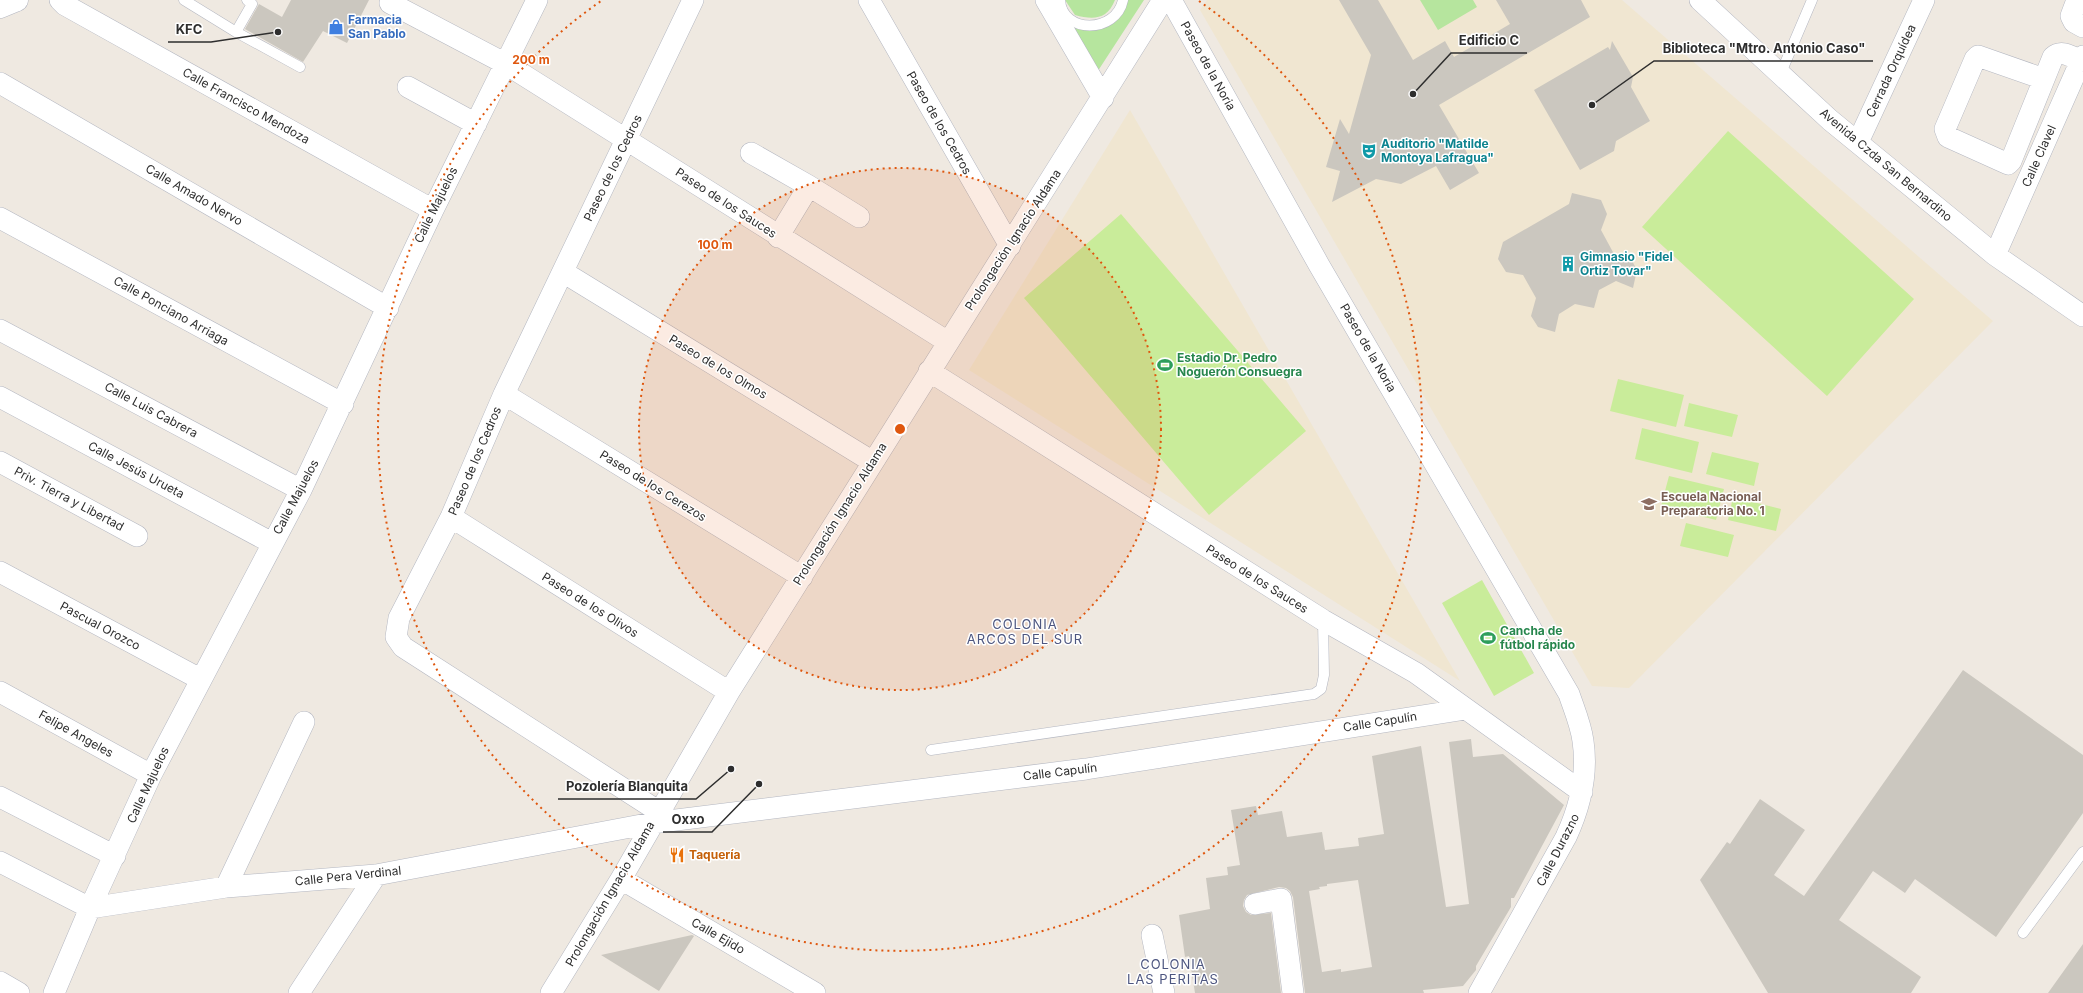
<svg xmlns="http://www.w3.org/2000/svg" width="2083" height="993" viewBox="0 0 2083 993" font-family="Inter,sans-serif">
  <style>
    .education { fill: #f0e6d1 }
    .green { fill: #b6e59e }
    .pitch { fill: #c9ec9a }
    .building { fill: #cbc7bf; fill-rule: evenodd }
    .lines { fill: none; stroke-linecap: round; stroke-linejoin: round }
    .lane-casing { stroke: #b4b7c1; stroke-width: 11 }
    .street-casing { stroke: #b4b7c1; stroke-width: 22 }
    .secondary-casing { stroke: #b4b7c1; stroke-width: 23 }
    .lane { stroke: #fff; stroke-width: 10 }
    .street { stroke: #fff; stroke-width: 21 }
    .secondary { stroke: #fff; stroke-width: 22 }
    .ring { fill: none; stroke: #df570e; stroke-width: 2; stroke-dasharray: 2 4 }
    .labels { text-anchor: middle; stroke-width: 3; stroke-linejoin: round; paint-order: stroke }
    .shop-label { font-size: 12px; font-weight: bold; fill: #366cbe; stroke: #fff; text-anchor: start }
    .street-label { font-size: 12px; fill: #2e2e2e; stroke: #fff }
    .culture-label { font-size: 12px; font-weight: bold; fill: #0d838f; stroke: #fff; text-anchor: start }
    .leisure-label { font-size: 12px; font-weight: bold; fill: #27864d; stroke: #fff; text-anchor: start }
    .education-label { font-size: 12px; font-weight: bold; fill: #785e54; stroke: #fff; text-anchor: start }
    .food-label { font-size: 12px; font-weight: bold; fill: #c56008; stroke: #fff; text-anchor: start }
    .neighbourhood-label { font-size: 13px; letter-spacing: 1px; fill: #4d5680; stroke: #fff }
    .centre { fill: #df570e; stroke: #fff; stroke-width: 2 }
    .ring-label { font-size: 12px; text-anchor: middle; font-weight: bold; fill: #df570e; stroke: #fff; stroke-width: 3; stroke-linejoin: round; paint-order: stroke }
    .leader { fill: none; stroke: #2e2e2e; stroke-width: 1.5 }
    .callout-dot { fill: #2e2e2e; stroke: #fff; stroke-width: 1.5 }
    .callout-label { font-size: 13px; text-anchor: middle; font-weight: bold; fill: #2e2e2e; stroke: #fff; stroke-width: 3; stroke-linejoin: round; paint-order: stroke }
  </style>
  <rect width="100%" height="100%" fill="#efe9e1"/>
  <path class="education" d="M1207 0H1622L1993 321 1629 688 1592 686 1200 10Z
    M1130 110 1460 681 969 370Z"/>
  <path class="green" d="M1065 0H1115C1107 20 1093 20 1075 15Z
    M1125 0H1144L1092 80 1062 16 1092 29Z
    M1420 0H1473L1477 7 1438 30Z"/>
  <path class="pitch" d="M1728 131 1914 299 1827 396 1642 227Z
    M1121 214 1306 431 1209 515 1024 298Z
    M1618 379 1684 395 1676 427 1610 411Z
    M1689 403 1738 415 1732 437 1684 426Z
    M1642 428 1699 442 1692 473 1635 459Z
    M1712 452 1759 463 1754 486 1706 474Z
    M1669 476 1724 489 1716 520 1661 506Z
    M1733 497 1781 509 1776 531 1728 520Z
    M1686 523 1734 535 1728 557 1680 546Z
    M1482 580 1534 673 1494 696 1442 603Z"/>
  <path class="building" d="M291 0H369L347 43 323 31 303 62 245 29 259 4 282 17Z
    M1339 0H1378L1413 60 1445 41 1454 57 1510 24 1496 0H1581L1590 17 1439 105 1479 173 1450 190 1436 166 1401 184 1376 179 1332 202 1340 171 1326 167 1340 119 1349 134 1371 55Z
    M1612 41 1633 77 1631 87 1650 121 1616 141 1614 151 1580 170 1534 90 1608 47 1610 50Z
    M1572 193 1601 200 1607 214 1601 230 1614 254 1631 259 1637 270 1633 288 1616 281 1599 290 1594 308 1575 304 1559 314 1555 332 1538 327 1531 316 1536 298 1523 275 1506 272 1498 259 1503 242 1569 204Z
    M1963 670 2083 755V813L1996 937 1915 879 1905 893 1873 871 1839 920 1921 977 1911 993H1768L1700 880 1727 842 1730 844 1760 799 1805 830 1774 875 1804 896Z
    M1471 739 1473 757 1503 754 1564 805 1514 898H1511V907L1476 966V970L1463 986 1423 990 1424 993H1305L1293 897 1290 891 1286 888 1279 887 1247 895 1244 900 1243 906 1246 912 1251 915 1271 913 1281 993H1195L1189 956 1185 957 1179 915 1210 909 1206 878 1228 875 1227 867 1240 865 1231 810 1256 806 1258 815 1282 811 1287 837 1322 832 1325 850 1359 846 1358 838 1384 834 1372 756 1421 746 1446 907 1469 904 1449 742ZM1358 880 1372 967 1341 972V969L1322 972 1309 891 1320 889 1319 887 1327 886V884Z
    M692 935 694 936 659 991 601 955Z
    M2083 944V993H2048Z"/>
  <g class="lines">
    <defs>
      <path id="lane" d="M184 0 236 32 252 4 247 0
        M1060 0C1062 34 1116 34 1123 0
        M236 32 300 67
        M1780 75 1812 0
        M931 750 1314 694 1321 689 1324 675 1323 620
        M2023 933 2083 852"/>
      <path id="street" d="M60 0 65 5 433 210
        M869 0 1010 246
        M1046 0 1103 98
        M1171 0 1319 265 1569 694C1574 709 1581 725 1583 741 1588 775 1580 807 1566 837L1479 993
        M1700 0 1830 120 1995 255 2083 316
        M2077 0 2071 16 2074 22 2083 27
        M390 3 506 64 948 342
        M2044 79 1978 56 1975 59 1945 129 1948 137 2008 164 2011 161 2053 57C2062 49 2072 57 2081 61
        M0 83 388 308
        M408 87 476 124
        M1858 142 1924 0
        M751 153 809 186 778 237
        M809 186 859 217
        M0 218 343 404
        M1995 255 2083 56
        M563 272 873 462
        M0 330 301 490
        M929 371 1323 620 1416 673 1582 792
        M504 394 802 577
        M0 397 272 543
        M0 462 137 536
        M451 517 729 692
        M0 572 200 679
        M0 692 151 775
        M0 797 115 856
        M658 811 403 647 396 637 399 618 451 517 504 394 693 0
        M0 862 90 908 226 887 376 875 652 823 1086 769 1466 709
        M621 879 815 993
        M226 887 304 722
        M1255 904 1281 899 1293 993
        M1152 935 1164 993
        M0 982 19 993
        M54 993 90 908 151 775 301 490 433 210 537 0
        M299 993 376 875
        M551 993 621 879 729 692 1163 0"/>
      <path id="secondary" d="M0 7 17 0"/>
    </defs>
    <use href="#lane" class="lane-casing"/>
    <use href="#street" class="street-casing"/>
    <use href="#secondary" class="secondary-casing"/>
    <use href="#lane" class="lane"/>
    <use href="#street" class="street"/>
    <use href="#secondary" class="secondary"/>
  </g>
  <circle cx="900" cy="429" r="261" fill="#df570e" fill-opacity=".12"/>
  <g class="ring">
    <circle cx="900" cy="429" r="261"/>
    <path d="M1199 1A522 522 0 1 1 601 1"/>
  </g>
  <defs>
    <symbol id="shop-bare" viewBox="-9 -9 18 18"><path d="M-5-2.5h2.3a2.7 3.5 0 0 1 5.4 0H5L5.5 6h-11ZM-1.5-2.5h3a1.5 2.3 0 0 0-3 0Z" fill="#3f7fe0" stroke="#fff" stroke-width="2.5" paint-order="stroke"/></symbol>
    <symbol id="theatre-bare" viewBox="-9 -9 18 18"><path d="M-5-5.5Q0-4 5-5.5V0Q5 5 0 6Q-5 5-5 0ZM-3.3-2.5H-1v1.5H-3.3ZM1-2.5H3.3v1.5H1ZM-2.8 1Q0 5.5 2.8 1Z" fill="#0f9aa8" stroke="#fff" stroke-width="2.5" paint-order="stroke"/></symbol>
    <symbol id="building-bare" viewBox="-9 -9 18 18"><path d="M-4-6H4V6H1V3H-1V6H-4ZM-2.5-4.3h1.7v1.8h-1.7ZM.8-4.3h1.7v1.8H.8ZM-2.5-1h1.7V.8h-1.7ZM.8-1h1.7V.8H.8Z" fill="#0f9aa8" stroke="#fff" stroke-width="2.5" paint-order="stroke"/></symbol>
    <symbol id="stadium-bare" viewBox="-9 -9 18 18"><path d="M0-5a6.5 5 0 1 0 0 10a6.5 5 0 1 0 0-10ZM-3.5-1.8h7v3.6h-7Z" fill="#2e9e5b" stroke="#fff" stroke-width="2.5" paint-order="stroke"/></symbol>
    <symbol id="school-bare" viewBox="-9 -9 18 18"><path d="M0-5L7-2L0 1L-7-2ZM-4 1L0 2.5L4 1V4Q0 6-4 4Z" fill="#8d6e63" stroke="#fff" stroke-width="2.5" paint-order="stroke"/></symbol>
    <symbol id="restaurant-bare" viewBox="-9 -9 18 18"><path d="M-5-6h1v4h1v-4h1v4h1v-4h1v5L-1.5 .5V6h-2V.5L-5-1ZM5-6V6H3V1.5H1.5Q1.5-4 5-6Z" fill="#e8710a" stroke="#fff" stroke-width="2.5" paint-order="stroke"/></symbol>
  </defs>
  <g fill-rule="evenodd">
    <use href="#shop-bare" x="325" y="16" width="22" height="22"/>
    <use href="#theatre-bare" x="1358" y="140" width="22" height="22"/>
    <use href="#building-bare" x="1557" y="253" width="22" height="22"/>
    <use href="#stadium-bare" x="1154" y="354" width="22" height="22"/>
    <use href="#school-bare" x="1638" y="493" width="22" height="22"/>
    <use href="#stadium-bare" x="1477" y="627" width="22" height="22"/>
    <use href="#restaurant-bare" x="666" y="844" width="22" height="22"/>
  </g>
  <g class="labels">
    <g class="shop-label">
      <text x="348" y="24">Farmacia<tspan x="348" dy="14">San Pablo</tspan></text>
    </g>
    <g class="street-label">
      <text transform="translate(1208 66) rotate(61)" y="4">Paseo de la Noria</text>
      <text transform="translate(1891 71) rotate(-65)" y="4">Cerrada Orquídea</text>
      <text transform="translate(246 106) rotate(29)" y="4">Calle Francisco Mendoza</text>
      <text transform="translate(939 123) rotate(60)" y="4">Paseo de los Cedros</text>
      <text transform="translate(2039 156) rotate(-66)" y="4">Calle Clavel</text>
      <text transform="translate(1886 165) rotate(40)" y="4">Avenida Czda San Bernardino</text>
      <text transform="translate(613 168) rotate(-64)" y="4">Paseo de los Cedros</text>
      <text transform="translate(194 195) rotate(30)" y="4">Calle Amado Nervo</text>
      <text transform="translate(726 203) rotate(33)" y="4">Paseo de los Sauces</text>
      <text transform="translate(436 205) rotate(-64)" y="4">Calle Majuelos</text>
      <text transform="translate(1013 240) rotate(-57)" y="4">Prolongación Ignacio Aldama</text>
      <text transform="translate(171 311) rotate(29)" y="4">Calle Ponciano Arriaga</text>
      <text transform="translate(1368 348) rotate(60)" y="4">Paseo de la Noria</text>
      <text transform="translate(718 367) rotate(31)" y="4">Paseo de los Olmos</text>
      <text transform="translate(151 410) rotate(28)" y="4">Calle Luis Cabrera</text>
      <text transform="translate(475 461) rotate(-67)" y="4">Paseo de los Cedros</text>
      <text transform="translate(136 470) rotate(28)" y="4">Calle Jesús Urueta</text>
      <text transform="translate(653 486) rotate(32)" y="4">Paseo de los Cerezos</text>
      <text transform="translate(296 497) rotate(-62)" y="4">Calle Majuelos</text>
      <text transform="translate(69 499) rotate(28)" y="4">Priv. Tierra y Libertad</text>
      <text transform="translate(840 514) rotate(-58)" y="4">Prolongación Ignacio Aldama</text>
      <text transform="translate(1257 579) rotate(32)" y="4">Paseo de los Sauces</text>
      <text transform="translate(590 605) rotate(32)" y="4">Paseo de los Olivos</text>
      <text transform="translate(100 626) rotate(28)" y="4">Pascual Orozco</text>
      <text transform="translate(1380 722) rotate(-9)" y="4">Calle Capulín</text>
      <text transform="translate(76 734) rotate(29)" y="4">Felipe Angeles</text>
      <text transform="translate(1060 772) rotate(-7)" y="4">Calle Capulín</text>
      <text transform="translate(148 785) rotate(-65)" y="4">Calle Majuelos</text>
      <text transform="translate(1558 850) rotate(-63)" y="4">Calle Durazno</text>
      <text transform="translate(348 876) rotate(-6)" y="4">Calle Pera Verdinal</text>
      <text transform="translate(610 894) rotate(-60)" y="4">Prolongación Ignacio Aldama</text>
      <text transform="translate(718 936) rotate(30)" y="4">Calle Ejido</text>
    </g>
    <g class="culture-label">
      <text x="1381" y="148">Auditorio "Matilde<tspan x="1381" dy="14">Montoya Lafragua"</tspan></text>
      <text x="1580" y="261">Gimnasio "Fidel<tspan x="1580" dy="14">Ortiz Tovar"</tspan></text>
    </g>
    <g class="leisure-label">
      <text x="1177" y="362">Estadio Dr. Pedro<tspan x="1177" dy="14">Noguerón Consuegra</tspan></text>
      <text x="1500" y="635">Cancha de<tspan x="1500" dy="14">fútbol rápido</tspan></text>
    </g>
    <g class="education-label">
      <text x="1661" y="501">Escuela Nacional<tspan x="1661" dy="14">Preparatoria No. 1</tspan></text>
    </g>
    <g class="food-label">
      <text x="689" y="859">Taquería</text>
    </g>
    <g class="neighbourhood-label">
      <text x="1025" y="629">COLONIA<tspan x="1025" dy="15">ARCOS DEL SUR</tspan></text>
      <text x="1173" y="969">COLONIA<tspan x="1173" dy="15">LAS PERITAS</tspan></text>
    </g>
  </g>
  <circle cx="900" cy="429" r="6" class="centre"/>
  <g class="ring-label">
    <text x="531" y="64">200 m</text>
    <text x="715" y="249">100 m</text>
  </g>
  <path class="leader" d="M278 32L211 42H168M1413 94L1451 53H1527M1592 105L1654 61H1873M731 769L696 799H558M759 784L712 832H663"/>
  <g class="callout-dot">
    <circle cx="278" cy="32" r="4"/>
    <circle cx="1413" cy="94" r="4"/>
    <circle cx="1592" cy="105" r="4"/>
    <circle cx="731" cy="769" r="4"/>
    <circle cx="759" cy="784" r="4"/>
  </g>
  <g class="callout-label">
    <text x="189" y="34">KFC</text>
    <text x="1489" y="45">Edificio C</text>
    <text x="1764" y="53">Biblioteca "Mtro. Antonio Caso"</text>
    <text x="627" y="791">Pozolería Blanquita</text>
    <text x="688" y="824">Oxxo</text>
  </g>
</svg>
